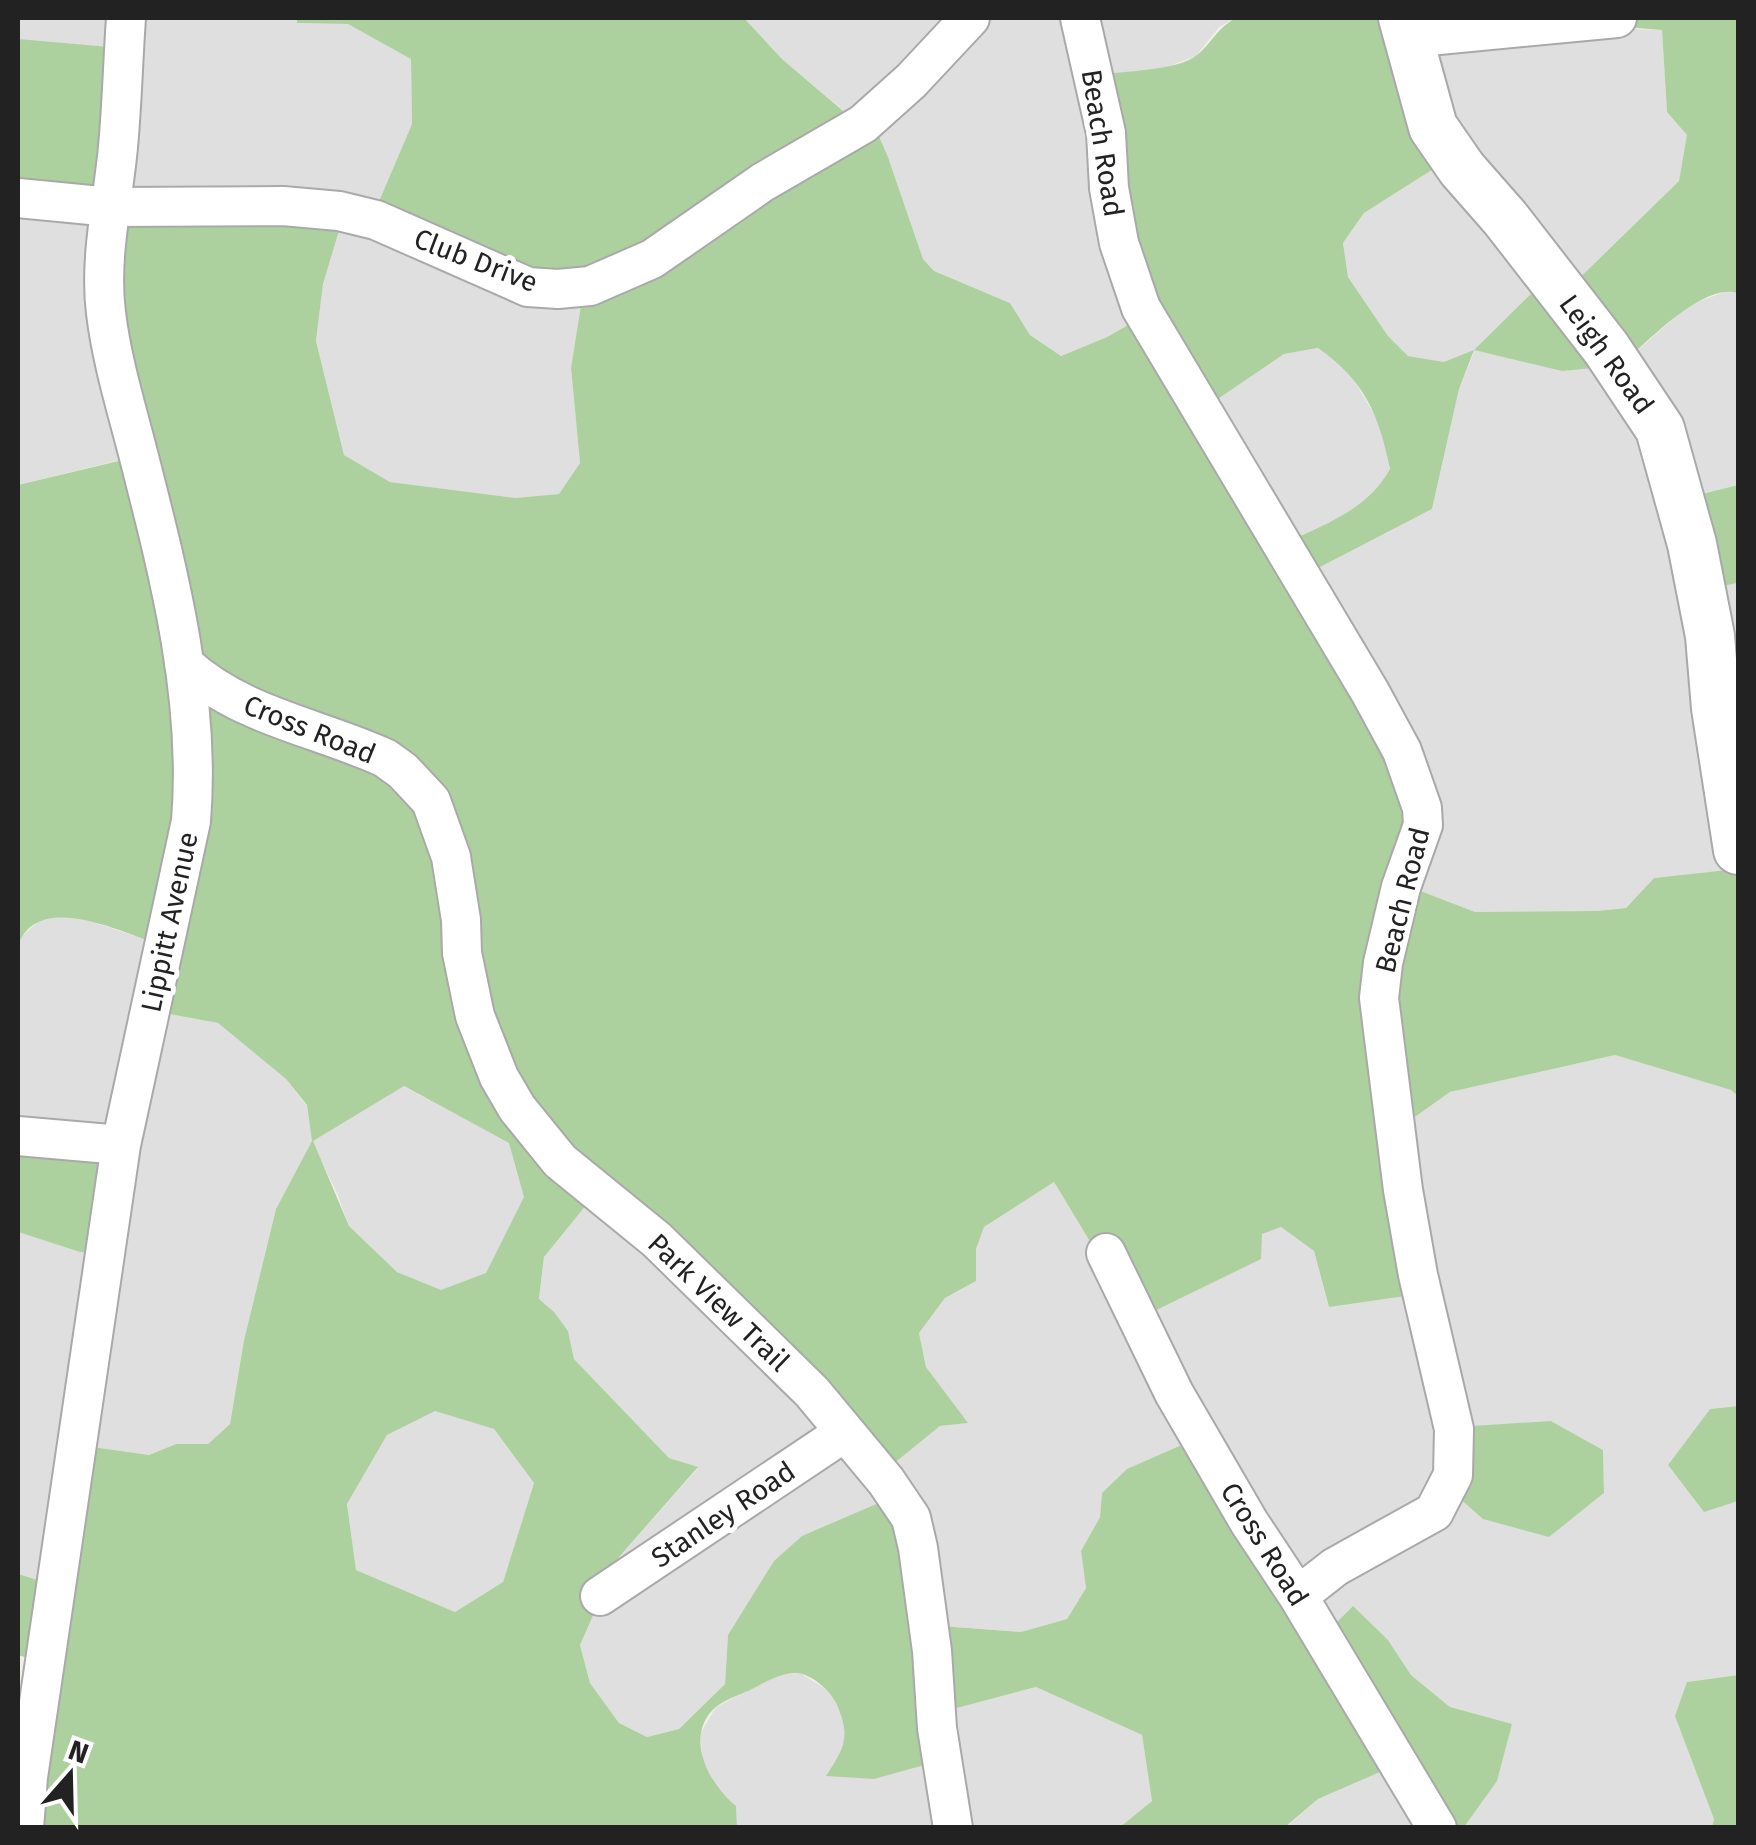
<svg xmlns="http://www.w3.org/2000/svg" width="1756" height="1845" viewBox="0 0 1756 1845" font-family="'Fira Sans',sans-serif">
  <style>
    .residential { fill: #e0dfdf; fill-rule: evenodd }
    .forest { fill: #add19e; fill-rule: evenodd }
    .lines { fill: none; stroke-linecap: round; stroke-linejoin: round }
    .minor-casing { stroke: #a9a9a9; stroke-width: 42 }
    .tertiary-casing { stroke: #a9a9a9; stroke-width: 52 }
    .minor { stroke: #fff; stroke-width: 38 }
    .tertiary { stroke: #fff; stroke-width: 48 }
    .labels { text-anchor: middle; stroke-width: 10; stroke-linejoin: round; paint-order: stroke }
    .street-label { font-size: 28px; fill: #222; stroke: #fff }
  </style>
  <rect width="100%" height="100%" fill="#f2efe9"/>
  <path class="residential" d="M18 18H297V23L348 24 411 58 412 124 380 199 581 305 571 368 580 463 559 494 515 498 390 482 344 455 316 341 323 284 345 212 126 211 38 43 18 39Z
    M744 18H1236L1219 27 1196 56 1174 64 1137 320 1107 337 1061 356 1030 335 1010 303 934 271 923 259 888 157 874 126 863 127 782 59Z
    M1624 18 1633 29 1662 30 1667 112 1688 135 1679 181 1562 295 1475 350 1562 371 1623 363 1689 305 1730 290 1738 293V485L1678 500 1699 589 1738 583V776L1727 870 1654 878 1626 908 1597 911 1475 912 1404 885 1297 579 1432 509 1459 389 1474 352 1444 362 1408 356 1388 336 1348 277 1343 243 1364 213 1446 161 1405 43Z
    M18 210H108L132 457 18 485Z
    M1318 348 1348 370 1381 426 1390 469 1380 488 1353 511 1283 544 1203 409 1284 354Z
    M74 916 159 944 148 1010 218 1023 286 1079 307 1106 313 1140 403 1086 510 1143 525 1197 486 1274 441 1291 397 1272 349 1226 337 1193 312 1142 276 1209 244 1340 230 1424 208 1444H176L149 1455 79 1445 48 1583 18 1574V1232L80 1252 98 1253 18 1144V946L20 938 42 918Z
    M1615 1055 1731 1090 1738 1096V1406L1710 1409 1668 1465 1704 1511 1738 1501V1675L1687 1682 1714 1819 1712 1827H1464L1512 1725 1450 1707 1411 1675 1388 1640 1352 1607 1337 1622 1320 1631 1102 1493 1100 1517 1081 1551 1086 1588 1067 1619 1021 1632 927 1625 728 1635 725 1684 679 1729 647 1737 619 1723 590 1683 580 1645 619 1557 698 1468 669 1458 574 1359 568 1331 539 1300 544 1257 596 1193 881 1474 940 1426 967 1423 926 1367 919 1333 945 1298 976 1281V1249L984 1227 1054 1182 1132 1311 1262 1233 1281 1227 1314 1251 1329 1307 1398 1129 1450 1092ZM1551 1421 1603 1450 1604 1493 1549 1536Z
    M435 1410 494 1429 534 1483 503 1582 455 1612 356 1570 347 1504 387 1435Z
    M800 1673 832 1693 843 1720 846 1745 938 1713 1036 1687 1142 1735 1152 1801 1120 1827H737L736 1806 720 1793 703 1761 700 1734 716 1707 779 1675Z
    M1397 1764 1434 1828H1285L1318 1799Z"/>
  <path class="forest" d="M297 18H744L782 59 862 127 874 125 888 157 923 259 934 271 1010 303 1030 335 1061 356 1107 337 1137 320 1097 75C1122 71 1178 71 1197 55 1212 43 1216 29 1236 18H1399L1446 161 1364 213 1343 243 1348 277 1388 336 1408 356 1444 362 1474 350 1537 288 1562 295 1679 181 1687 135 1667 112 1662 30 1625 27 1624 18H1738V293C1704 282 1648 341 1623 363L1615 366 1562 371 1474 350 1459 389 1432 509 1297 579 1413 801 1405 885 1475 912 1597 911 1626 908 1654 878 1727 870 1738 776V1096L1731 1090 1615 1055 1450 1092 1398 1129 1419 1294 1329 1307 1314 1251 1281 1227 1262 1234 1261 1259 1140 1318 1132 1311 1054 1182 984 1227 976 1249V1281L945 1298 919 1333 926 1367 968 1423 940 1426 881 1474 596 1193 544 1257 539 1299 554 1312 568 1331 574 1359 669 1458 698 1467 619 1557 580 1645 590 1683 619 1723 647 1737 679 1729 725 1684 728 1635 774 1561 802 1536 888 1499 927 1625 1021 1632 1067 1619 1086 1588 1081 1551 1100 1517 1102 1493 1127 1469 1200 1437 1319 1631 1337 1622 1353 1606 1388 1640 1411 1675 1450 1707 1512 1724 1497 1781 1464 1827H1434L1396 1765 1318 1799 1285 1827H1120L1152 1801 1142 1735 1036 1687 938 1713 928 1764 874 1779 826 1776C844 1748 851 1738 837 1705 831 1691 812 1674 796 1673 780 1673 766 1682 752 1689 742 1694 727 1699 717 1706 682 1735 709 1784 736 1806L737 1827H20L34 1660 18 1655V1574L48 1583 79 1445 149 1455 176 1444H208L230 1424 244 1340 276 1209 312 1141 307 1105 286 1079 218 1023 148 1010 158 944C120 932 37 890 18 946V485L131 458 108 211 18 210V39L121 48 110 202 345 211 323 284 316 341 344 455 390 482 515 498 559 494 580 463 571 368 581 305 381 218 380 199 412 124 411 59 348 24 297 23ZM1318 348C1365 381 1379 415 1390 469 1367 511 1324 524 1283 544L1203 409 1284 354ZM404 1086 509 1143 524 1197 486 1273 441 1290 397 1272 349 1226 313 1141ZM435 1411 494 1429 534 1483 503 1582 455 1612 356 1570 347 1504 387 1435Z
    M1738 485V583L1699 590 1678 500Z
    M18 1144 113 1158 98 1253 80 1252 18 1232Z
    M1738 1406V1501L1704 1512 1668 1465 1710 1409Z
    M1551 1421 1603 1450 1604 1493 1549 1537 1483 1519 1449 1489 1457 1427Z
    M1738 1675V1827H1712L1714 1819 1675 1716 1687 1682Z"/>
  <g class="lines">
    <defs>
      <path id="minor" d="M1080 18 1106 133 1109 188 1119 243 1141 308 1370 692 1402 751 1422 808 1423 825 1401 887 1383 963 1379 998 1403 1190 1418 1275 1454 1429 1453 1475 1434 1512 1335 1567 1298 1596
        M1408 38 1617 18
        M18 198 111 207 283 206 339 211 376 220 528 287 558 289 590 286 652 259 763 182 863 124 911 81 970 18
        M184 664C240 716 317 727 385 758L403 771 431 801 451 857 461 920 462 953 475 1016 499 1077 517 1108 560 1161 657 1240 812 1392 886 1481 911 1518 918 1548 932 1651 937 1728 953 1828
        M18 1136 121 1145
        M1106 1253 1174 1393 1249 1522 1298 1596 1437 1828
        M600 1596 845 1432
        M24 1828 28 1777 121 1145 191 821C201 700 170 578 140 461 128 413 112 363 106 313 99 259 113 201 118 147 122 104 123 60 126 18"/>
      <path id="tertiary" d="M1403 18 1433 127 1462 169 1505 218 1606 348 1660 429 1692 544 1710 636 1716 708 1738 850"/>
    </defs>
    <use href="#minor" class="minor-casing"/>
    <use href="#tertiary" class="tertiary-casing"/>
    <use href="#minor" class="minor"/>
    <use href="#tertiary" class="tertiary"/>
  </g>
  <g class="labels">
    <g class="street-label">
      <text transform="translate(1103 143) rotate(81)" y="10">Beach Road</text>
      <text transform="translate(476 260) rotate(21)" y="10">Club Drive</text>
      <text transform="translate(1607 354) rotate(54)" y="10">Leigh Road</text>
      <text transform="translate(310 729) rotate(22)" y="10">Cross Road</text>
      <text transform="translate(1402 900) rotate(-76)" y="10">Beach Road</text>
      <text transform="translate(169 922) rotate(-78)" y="10">Lippitt Avenue</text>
      <text transform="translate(719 1302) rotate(44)" y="10">Park View Trail</text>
      <text transform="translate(723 1514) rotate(-34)" y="10">Stanley Road</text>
      <text transform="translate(1265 1544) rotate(58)" y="10">Cross Road</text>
    </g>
  </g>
  <rect width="1756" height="1845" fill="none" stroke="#222222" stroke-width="40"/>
  <g transform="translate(70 1775) rotate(20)" stroke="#ffffff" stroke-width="8" paint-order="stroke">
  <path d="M0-8L18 38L0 25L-18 38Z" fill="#222222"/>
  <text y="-15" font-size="28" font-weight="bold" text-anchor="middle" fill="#222222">N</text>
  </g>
</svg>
